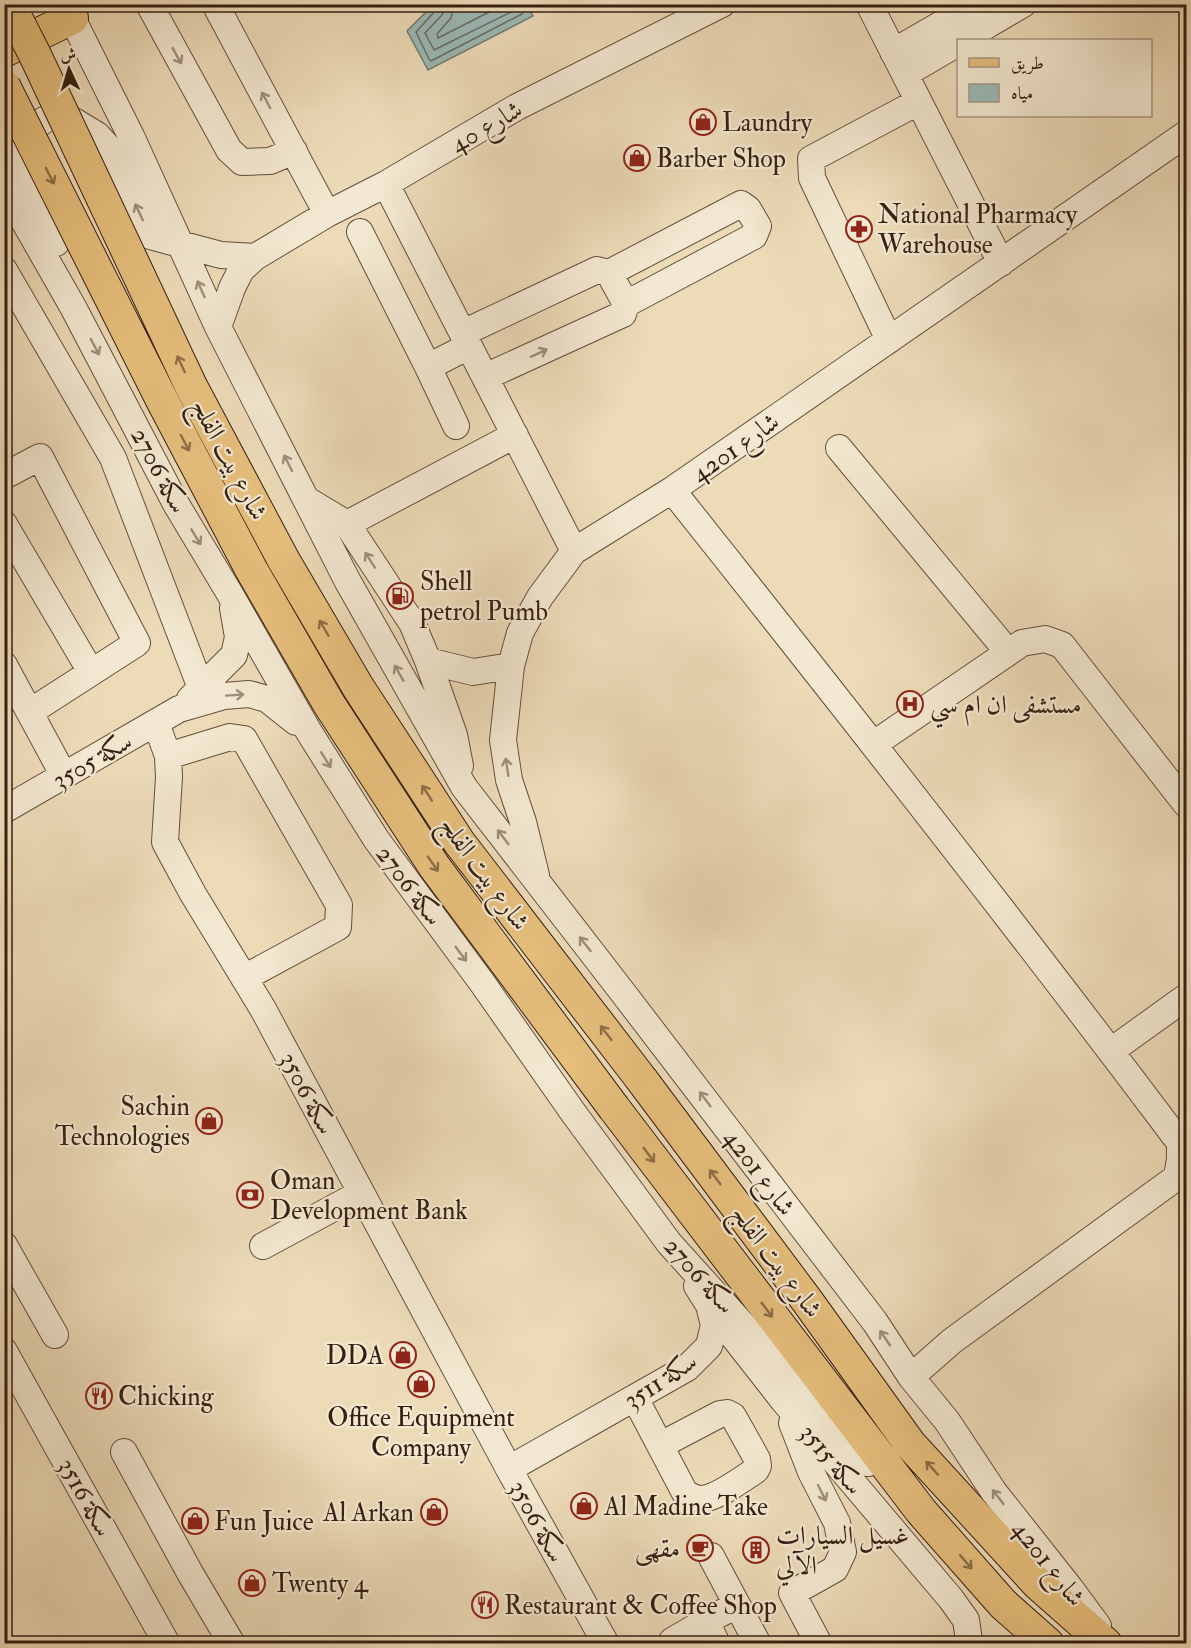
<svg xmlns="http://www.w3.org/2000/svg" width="1191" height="1648" viewBox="0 0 1191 1648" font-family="'IM FELL Double Pica',Amiri,serif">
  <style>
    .water { fill: #9bb9b7; stroke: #737b75; stroke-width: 1.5 }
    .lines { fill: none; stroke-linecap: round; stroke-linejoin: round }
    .shore { stroke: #686c64; stroke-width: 1.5 }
    .minor-casing { stroke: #644e3c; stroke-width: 28 }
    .major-casing { stroke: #361f12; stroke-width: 34 }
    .minor { stroke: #f3e8d1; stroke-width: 26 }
    .major { stroke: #e6be7c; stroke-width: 32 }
    .major-bridge-casing { stroke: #361f12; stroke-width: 34; stroke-linecap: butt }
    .major-bridge { stroke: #e6be7c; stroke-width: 32 }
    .oneway { stroke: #9e8e7b }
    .oneway2 { stroke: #8e6e47 }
    .labels { text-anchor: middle; stroke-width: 4.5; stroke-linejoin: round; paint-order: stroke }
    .poi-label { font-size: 26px; fill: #361f12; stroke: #f3e8d1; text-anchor: start }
    .street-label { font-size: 26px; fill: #361f12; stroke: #f3e8d1 }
  </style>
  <rect width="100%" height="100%" fill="#eddbb8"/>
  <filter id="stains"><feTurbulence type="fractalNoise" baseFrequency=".00333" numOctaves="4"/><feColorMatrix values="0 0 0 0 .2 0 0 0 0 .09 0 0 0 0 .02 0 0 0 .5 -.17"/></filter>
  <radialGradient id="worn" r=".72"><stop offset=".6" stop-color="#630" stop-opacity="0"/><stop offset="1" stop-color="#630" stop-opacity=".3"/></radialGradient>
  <path class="water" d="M434 4 527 5 533 16 428 70 407 31Z"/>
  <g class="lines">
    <path class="shore" d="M437 4 436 10 416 32 429 59 431 61 522 14 523 12 522 4
      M445 4 442 15 425 33 434 50 513 11 514 4
      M454 4 451 18 437 34 438 38 505 4"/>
    <defs>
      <path id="minor" d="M65 4 131 136 218 327 347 580 464 787 624 994 875 1322 911 1377 947 1421 994 1492 1070 1588 1098 1626
        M149 4 229 150 242 162 270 161 294 151
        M215 4 327 214
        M869 4 1001 263
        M962 40 1023 4
        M893 52 976 4
        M905 74 958 43
        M386 184 574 551
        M4 186 73 307 176 504 230 594 309 732 376 839 483 984 572 1111 669 1243 868 1463
        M360 232 428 367 469 346
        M56 243 16 162 22 137 44 120 60 115 74 121 97 135 108 147 150 236 221 255 255 257
        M4 270 113 458 201 688
        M609 273 741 204 748 209 758 226 754 236 626 304
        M218 327 232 288 241 270 255 257 327 214 386 184 517 107 722 4
        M463 333 597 270 609 273 626 304 623 314 485 377
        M889 340 812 178 811 159 918 102
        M428 367 456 426
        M839 448 1008 652
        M4 476 40 457 137 643 30 712
        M672 490C844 706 1014 922 1180 1143V1159L1177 1177 952 1341 911 1377
        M307 500 347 524 412 623 428 661 454 735 460 766
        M4 524 91 672
        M347 524 515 435
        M428 661 473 672 511 666 520 633 540 597 574 551 672 490 1186 134
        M4 665 64 776
        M511 666 503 740 509 780 523 822 536 875
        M190 699 234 655 238 637 233 608
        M156 723 168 756 169 777 165 842 193 894 263 1009 509 1469 606 1644
        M874 744 1022 643 1045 639 1062 645 1186 804
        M168 756 230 737 244 739 339 905 338 927 244 978
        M4 810 179 709 224 696 249 694 267 699 296 722
        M1111 1051 1186 997
        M4 1245 55 1335
        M263 1246 361 1193
        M729 1331 783 1400 951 1599 966 1620 969 1641 968 1644
        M4 1351 167 1644
        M635 1398 685 1493C690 1496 693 1498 699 1499 715 1500 742 1479 756 1470L758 1466 757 1459 733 1416 727 1413 720 1414 661 1445
        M792 1423 811 1472 837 1523 843 1552 835 1569 792 1593 819 1644
        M124 1452 190 1573 232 1644
        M509 1469 687 1368 709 1346 714 1325 709 1305 697 1286
        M711 1556 758 1644
        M706 1621 717 1644
        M671 1644 672 1641 706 1621 737 1605"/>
      <path id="major" d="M4 51 72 18
        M642 1080 808 1302 910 1444 1038 1584 1106 1644
        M614 1108 921 1511 1003 1604 1048 1644"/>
    </defs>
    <use href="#minor" class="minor-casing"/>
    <use href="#major" class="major-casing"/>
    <use href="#minor" class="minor"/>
    <use href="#major" class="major"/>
    <defs>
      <path id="major-bridge" d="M9 4 35 55 191 386 283 559 358 687 459 842 642 1080
        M4 86 163 402 251 569 329 704 434 866 614 1108"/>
    </defs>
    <use href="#major-bridge" class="major-bridge-casing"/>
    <use href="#major-bridge" class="major-bridge"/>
  </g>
  <defs><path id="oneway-shaft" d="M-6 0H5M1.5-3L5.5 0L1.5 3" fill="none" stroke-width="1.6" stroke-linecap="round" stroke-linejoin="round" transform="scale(1.5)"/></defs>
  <g class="oneway">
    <use href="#oneway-shaft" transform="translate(177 56) rotate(61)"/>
    <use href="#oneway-shaft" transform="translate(266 100) rotate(-118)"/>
    <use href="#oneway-shaft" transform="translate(139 212) rotate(-115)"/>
    <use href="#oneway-shaft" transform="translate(201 289) rotate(-114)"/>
    <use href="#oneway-shaft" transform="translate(95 347) rotate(62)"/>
    <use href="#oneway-shaft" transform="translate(539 353) rotate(-25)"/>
    <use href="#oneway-shaft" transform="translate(288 463) rotate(-117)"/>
    <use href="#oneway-shaft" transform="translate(196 537) rotate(59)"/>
    <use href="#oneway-shaft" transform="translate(370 560) rotate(-123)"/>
    <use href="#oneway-shaft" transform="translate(399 673) rotate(-120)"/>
    <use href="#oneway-shaft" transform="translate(235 695) rotate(-4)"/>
    <use href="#oneway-shaft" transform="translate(326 760) rotate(58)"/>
    <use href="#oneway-shaft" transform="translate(507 767) rotate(-99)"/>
    <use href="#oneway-shaft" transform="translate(503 837) rotate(-127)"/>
    <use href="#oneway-shaft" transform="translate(585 944) rotate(-128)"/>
    <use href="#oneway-shaft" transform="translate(461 954) rotate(53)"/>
    <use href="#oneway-shaft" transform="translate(705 1099) rotate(-127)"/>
    <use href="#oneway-shaft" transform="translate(885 1338) rotate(-124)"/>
    <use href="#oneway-shaft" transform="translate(822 1493) rotate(63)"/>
    <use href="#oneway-shaft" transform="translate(998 1497) rotate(-128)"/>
  </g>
  <g class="oneway2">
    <use href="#oneway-shaft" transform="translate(50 176) rotate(63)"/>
    <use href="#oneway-shaft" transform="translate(181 364) rotate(-115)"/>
    <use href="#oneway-shaft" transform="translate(185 443) rotate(62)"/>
    <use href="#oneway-shaft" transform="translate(324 628) rotate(-120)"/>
    <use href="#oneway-shaft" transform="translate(427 793) rotate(-123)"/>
    <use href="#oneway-shaft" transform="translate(433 864) rotate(55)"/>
    <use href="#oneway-shaft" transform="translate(606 1033) rotate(-128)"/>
    <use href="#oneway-shaft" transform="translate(649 1155) rotate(53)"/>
    <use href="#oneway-shaft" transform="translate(715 1177) rotate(-127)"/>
    <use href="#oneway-shaft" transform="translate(767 1310) rotate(53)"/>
    <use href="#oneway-shaft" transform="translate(932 1468) rotate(-132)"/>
    <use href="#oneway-shaft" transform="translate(966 1562) rotate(49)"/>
  </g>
  <defs>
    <symbol id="shop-ring" viewBox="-11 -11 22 22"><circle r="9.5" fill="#f3e8d1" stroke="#8f2418" stroke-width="1.5"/><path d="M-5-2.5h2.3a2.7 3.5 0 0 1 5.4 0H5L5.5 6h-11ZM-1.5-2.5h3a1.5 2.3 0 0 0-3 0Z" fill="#8f2418"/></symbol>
    <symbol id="pharmacy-ring" viewBox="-11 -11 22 22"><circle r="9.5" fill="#f3e8d1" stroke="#8f2418" stroke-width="1.5"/><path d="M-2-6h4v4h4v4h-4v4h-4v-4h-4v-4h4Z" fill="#8f2418"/></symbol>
    <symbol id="fuel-ring" viewBox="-11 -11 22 22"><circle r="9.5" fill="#f3e8d1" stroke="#8f2418" stroke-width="1.5"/><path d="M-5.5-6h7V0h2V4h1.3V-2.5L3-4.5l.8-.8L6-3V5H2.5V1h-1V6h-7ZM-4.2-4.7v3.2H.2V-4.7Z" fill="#8f2418"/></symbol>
    <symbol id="hospital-ring" viewBox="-11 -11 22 22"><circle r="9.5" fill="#f3e8d1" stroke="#8f2418" stroke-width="1.5"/><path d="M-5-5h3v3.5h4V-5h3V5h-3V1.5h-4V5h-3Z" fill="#8f2418"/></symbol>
    <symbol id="bank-ring" viewBox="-11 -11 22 22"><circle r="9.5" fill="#f3e8d1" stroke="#8f2418" stroke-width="1.5"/><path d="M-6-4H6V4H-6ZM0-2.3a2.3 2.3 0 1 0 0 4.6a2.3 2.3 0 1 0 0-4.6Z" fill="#8f2418"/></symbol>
    <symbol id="restaurant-ring" viewBox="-11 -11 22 22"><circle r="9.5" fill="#f3e8d1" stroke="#8f2418" stroke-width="1.5"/><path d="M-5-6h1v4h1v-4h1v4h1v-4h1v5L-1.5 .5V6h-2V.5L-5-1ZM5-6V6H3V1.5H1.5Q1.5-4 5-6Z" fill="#8f2418"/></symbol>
    <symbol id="cafe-ring" viewBox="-11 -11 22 22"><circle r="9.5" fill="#f3e8d1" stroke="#8f2418" stroke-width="1.5"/><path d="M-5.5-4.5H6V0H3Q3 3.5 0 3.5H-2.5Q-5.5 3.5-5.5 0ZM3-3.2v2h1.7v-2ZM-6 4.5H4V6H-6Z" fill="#8f2418"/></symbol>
    <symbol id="building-ring" viewBox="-11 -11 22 22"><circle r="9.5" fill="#f3e8d1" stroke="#8f2418" stroke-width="1.5"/><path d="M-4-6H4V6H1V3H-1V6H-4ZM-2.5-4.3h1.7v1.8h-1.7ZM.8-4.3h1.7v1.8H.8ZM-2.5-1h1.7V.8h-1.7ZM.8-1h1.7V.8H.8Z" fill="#8f2418"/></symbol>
  </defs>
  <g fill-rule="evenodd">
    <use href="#shop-ring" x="688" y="107" width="30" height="30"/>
    <use href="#shop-ring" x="622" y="143" width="30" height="30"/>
    <use href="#pharmacy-ring" x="844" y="214" width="30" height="30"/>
    <use href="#fuel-ring" x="385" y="581" width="30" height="30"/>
    <use href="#hospital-ring" x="895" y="689" width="30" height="30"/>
    <use href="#shop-ring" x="194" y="1106" width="30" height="30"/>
    <use href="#bank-ring" x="235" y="1180" width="30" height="30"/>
    <use href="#shop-ring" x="388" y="1340" width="30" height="30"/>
    <use href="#shop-ring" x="406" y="1369" width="30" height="30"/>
    <use href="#restaurant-ring" x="84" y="1381" width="30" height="30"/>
    <use href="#shop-ring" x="569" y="1491" width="30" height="30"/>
    <use href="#shop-ring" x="419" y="1497" width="30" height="30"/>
    <use href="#shop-ring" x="180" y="1506" width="30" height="30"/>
    <use href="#cafe-ring" x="685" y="1533" width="30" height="30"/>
    <use href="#building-ring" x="741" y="1535" width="30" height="30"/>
    <use href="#shop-ring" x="237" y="1568" width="30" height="30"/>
    <use href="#restaurant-ring" x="470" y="1590" width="30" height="30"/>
  </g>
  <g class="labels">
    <g class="poi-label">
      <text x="722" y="131">Laundry</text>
      <text x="656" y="167">Barber Shop</text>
      <text x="878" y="223">National Pharmacy<tspan x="878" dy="30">Warehouse</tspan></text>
      <text x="420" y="590">Shell<tspan x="420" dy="30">petrol Pumb</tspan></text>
      <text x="930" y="713">مستشفى ان ام سي</text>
      <text x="190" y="1115" text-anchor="end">Sachin<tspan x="190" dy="30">Technologies</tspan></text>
      <text x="270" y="1189">Oman<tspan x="270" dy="30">Development Bank</tspan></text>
      <text x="384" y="1364" text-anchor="end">DDA</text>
      <text x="118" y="1405">Chicking</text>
      <text x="421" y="1426" text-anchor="middle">Office Equipment<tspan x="421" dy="30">Company</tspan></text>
      <text x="604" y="1515">Al Madine Take</text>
      <text x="414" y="1521" text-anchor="end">Al Arkan</text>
      <text x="214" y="1530">Fun Juice</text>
      <text x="776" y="1544">غسيل السيارات<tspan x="776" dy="30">الآلي</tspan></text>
      <text x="680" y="1557" text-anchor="end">مقهى</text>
      <text x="272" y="1592">Twenty 4</text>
      <text x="504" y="1614">Restaurant &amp; Coffee Shop</text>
    </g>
    <g class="street-label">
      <text transform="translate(486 126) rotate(-30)" y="9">40 شارع</text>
      <text transform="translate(735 447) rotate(-35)" y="9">شارع 4201</text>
      <text transform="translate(230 459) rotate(62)" y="9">شارع بيت الفلج</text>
      <text transform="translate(160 470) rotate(62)" y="9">سكة 2706</text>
      <text transform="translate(92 760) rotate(-30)" y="9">سكة 3505</text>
      <text transform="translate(485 873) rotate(54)" y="9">شارع بيت الفلج</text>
      <text transform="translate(410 885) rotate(53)" y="9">سكة 2706</text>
      <text transform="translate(308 1093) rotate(62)" y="9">سكة 3506</text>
      <text transform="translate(760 1172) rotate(53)" y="9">شارع 4201</text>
      <text transform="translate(777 1261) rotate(53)" y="9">شارع بيت الفلج</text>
      <text transform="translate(700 1275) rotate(48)" y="9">سكة 2706</text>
      <text transform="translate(660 1380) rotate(-33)" y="9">سكة 3511</text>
      <text transform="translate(832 1459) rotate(50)" y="9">سكة 3515</text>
      <text transform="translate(86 1497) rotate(61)" y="9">سكة 3516</text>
      <text transform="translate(538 1521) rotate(61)" y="9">سكة 3506</text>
      <text transform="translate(1049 1563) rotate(52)" y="9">شارع 4201</text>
    </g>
  </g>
  <rect width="1191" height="1648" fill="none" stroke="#eddbb8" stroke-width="24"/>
  <rect x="6" y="6" width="1179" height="1636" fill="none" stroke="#361f12" stroke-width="3"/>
  <rect x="12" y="12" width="1167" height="1624" fill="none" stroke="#361f12" stroke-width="1.5"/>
  <rect x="957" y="39" width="195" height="78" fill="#f3e8d1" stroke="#a79885" stroke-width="1.5"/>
  <rect x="969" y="58" width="30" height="9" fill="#e6be7c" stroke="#a79885" stroke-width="1.5"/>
  <text x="1011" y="69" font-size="18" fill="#361f12">طريق</text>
  <rect x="969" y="84" width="30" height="18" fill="#9bb9b7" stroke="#a79885" stroke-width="1.5"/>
  <text x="1011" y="99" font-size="18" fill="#361f12">مياه</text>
  <g transform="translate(69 69) rotate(356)" stroke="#f3e8d1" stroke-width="4.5" paint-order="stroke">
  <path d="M0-4.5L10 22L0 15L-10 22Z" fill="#361f12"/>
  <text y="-9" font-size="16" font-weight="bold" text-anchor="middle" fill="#361f12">ش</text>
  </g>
  <rect width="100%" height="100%" filter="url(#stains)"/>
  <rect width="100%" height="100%" fill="url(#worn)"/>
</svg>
